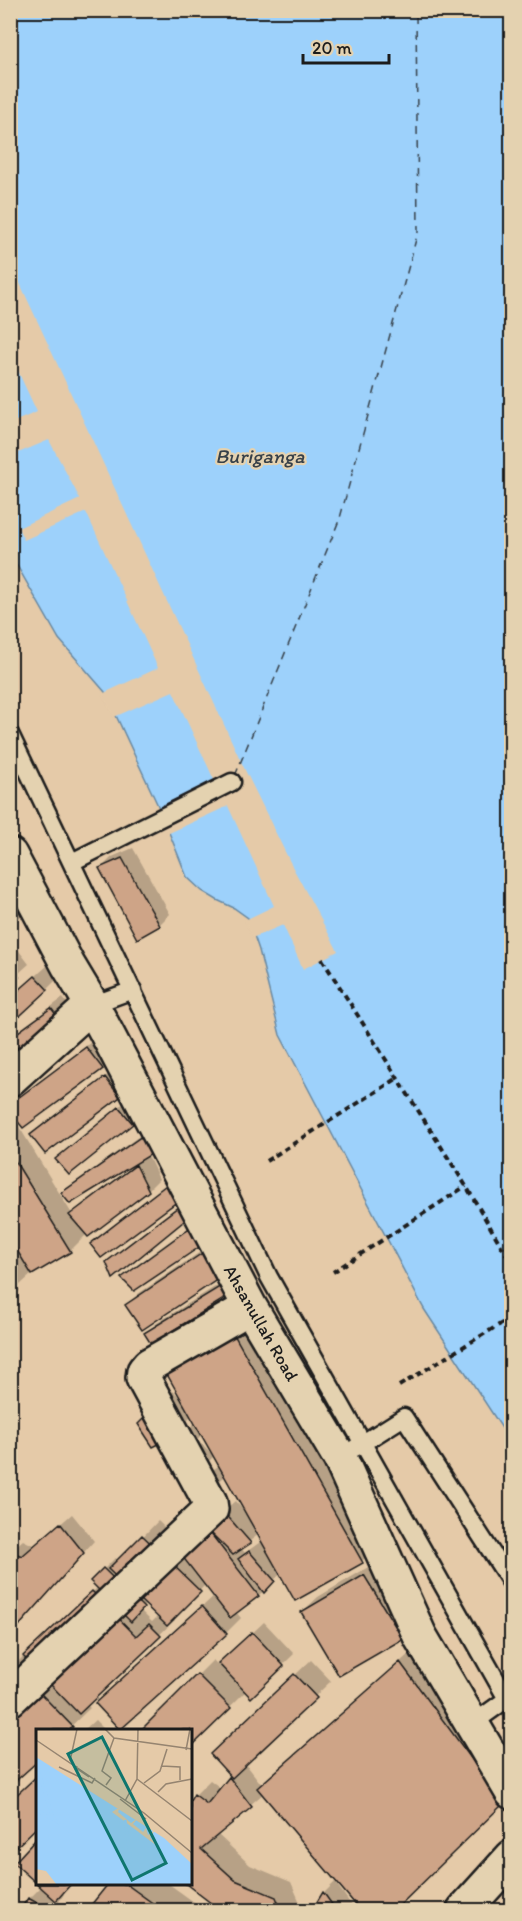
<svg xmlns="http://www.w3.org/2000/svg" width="522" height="1921" viewBox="0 0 522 1921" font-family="Itim,sans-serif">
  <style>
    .water { fill: #9dd1fb; stroke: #6989a2; stroke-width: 1.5 }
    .pier { fill: #e5caa8 }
    .shadow { fill: #0003; fill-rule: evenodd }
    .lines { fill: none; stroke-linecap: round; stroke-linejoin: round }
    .ferry { stroke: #364049; stroke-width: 1.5; stroke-dasharray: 8 6; stroke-linecap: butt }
    .building { fill: #cea487; stroke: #1c1c1c; stroke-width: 1.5 }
    .service-casing { stroke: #1c1c1c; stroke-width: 21 }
    .minor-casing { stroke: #1c1c1c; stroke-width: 38 }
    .tertiary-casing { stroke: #1c1c1c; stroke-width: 38 }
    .path { stroke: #1c1c1c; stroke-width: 4; stroke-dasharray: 6 4.5; stroke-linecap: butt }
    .service { stroke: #e4d2b0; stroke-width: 16 }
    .minor { stroke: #e4d2b0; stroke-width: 33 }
    .tertiary { stroke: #e4d2b0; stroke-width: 33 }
    .labels { text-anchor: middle; stroke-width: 4.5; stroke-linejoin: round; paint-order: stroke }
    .street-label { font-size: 18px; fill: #1c1c1c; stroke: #e4d2b0 }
    .water-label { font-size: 20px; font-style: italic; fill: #364049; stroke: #e4d2b0 }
    .inset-river { fill: none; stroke: #9dd1fb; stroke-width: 3 }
    .inset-road { fill: none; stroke: #958470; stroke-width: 1.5 }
    .view { fill: #0f766e; fill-opacity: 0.15; stroke: #0f766e; stroke-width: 3 }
    .inset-edge { fill: none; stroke: #1c1c1c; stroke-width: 3 }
  </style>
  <rect width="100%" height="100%" fill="#e5caa8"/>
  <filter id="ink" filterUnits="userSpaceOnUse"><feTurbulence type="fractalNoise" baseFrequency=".0167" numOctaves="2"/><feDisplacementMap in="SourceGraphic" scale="12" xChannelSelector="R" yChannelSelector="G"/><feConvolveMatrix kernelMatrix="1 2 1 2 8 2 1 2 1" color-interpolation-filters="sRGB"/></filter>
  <g filter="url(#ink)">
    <path class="water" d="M10 11H511V1442L424 1309 280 1035 259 950 248 918 234 908 217 900 202 891 187 877 160 810 105 692 59 639 11 555Z"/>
    <path class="pier" d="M11 264 245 770 292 866 338 951 303 969 283 925 252 938 245 920 274 906 228 806 167 834 157 811 216 784 173 691 114 717 102 694 158 668 86 512 24 540 18 528 80 499 49 440 11 456V423L37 412 10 354Z"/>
    <path class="shadow" d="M133 848 170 914 159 925 101 868 112 857Z
      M10 889 24 913 10 926Z
      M10 939 29 964 10 981Z
      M47 966 58 978 47 989 10 999Z
      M63 998 77 1017 10 1070V1037Z
      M98 1037 113 1057 102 1068 12 1115 72 1214 82 1204 135 1165 134 1163 63 1194 74 1183 156 1124 147 1154 159 1179 148 1190 87 1234 70 1251 32 1274 10 1294V1243L18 1253 20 1252 10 1236V1105L19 1096Z
      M117 1068 130 1084 119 1095 32 1135 43 1124Z
      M131 1097 143 1112 132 1123 57 1159Z
      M182 1173 92 1244 103 1233Z
      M194 1194 199 1205 108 1262 119 1251Z
      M206 1215 200 1245 123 1278 134 1267Z
      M215 1242 220 1276 127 1305 138 1294Z
      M237 1273 242 1282 146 1334 157 1323Z
      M242 1297 380 1543 362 1561 281 1573 264 1591 236 1612 241 1618 226 1633 121 1729 97 1703 215 1595 206 1584 173 1618 175 1620 86 1704 90 1708 67 1730H38L10 1669 98 1587 103 1570 115 1558 119 1561 158 1521 189 1551 213 1532 218 1516 235 1501 246 1513 222 1470 224 1477 212 1488 205 1475 220 1465 203 1434 173 1461 163 1452 196 1422 192 1415 170 1437 140 1424 173 1391 182 1399ZM259 1534 263 1540 245 1553 241 1548ZM146 1604 158 1616 152 1622 140 1610Z
      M202 1444 214 1456 192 1478 186 1459Z
      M72 1514 94 1541 10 1635V1551L23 1540 35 1546Z
      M380 1560 418 1622 402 1638 302 1612 318 1597Z
      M264 1622 294 1654 251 1696 246 1691 190 1746V1730H143L213 1660 218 1665Z
      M419 1645 512 1794 393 1910H362L264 1793 217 1834 250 1865 291 1882 301 1905 297 1910H222L189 1884H190V1805L195 1795 210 1780 222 1789 233 1776 227 1739 311 1660 331 1681 245 1763 262 1785Z
      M95 1720 105 1730H84Z
      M335 1882 355 1910H314L324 1893Z
      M39 1884H71L62 1893 64 1894 54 1910H22L29 1899 42 1886Z
      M110 1884H169L205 1910H89Z"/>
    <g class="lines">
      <path class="ferry" d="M235 776 340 518 418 232 416 10"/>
    </g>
    <path class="building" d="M122 858 160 926 137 939 99 868Z
      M10 965 19 977 10 983Z
      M35 976 48 990 10 1025V998Z
      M51 1008 67 1029 10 1072V1038Z
      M86 1047 103 1069 23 1128 10 1112V1104Z
      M105 1077 120 1097 45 1154 30 1135Z
      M119 1107 133 1124 69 1175 55 1159Z
      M145 1134 153 1153 70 1204 61 1193Z
      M10 1153 71 1252 32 1275 10 1239Z
      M136 1165 149 1191 88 1237 69 1215Z
      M170 1182 182 1198 101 1258 90 1244Z
      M182 1204 189 1217 113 1279 106 1262Z
      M195 1224 201 1246 134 1291 121 1278Z
      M204 1252 221 1277 142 1330 125 1305Z
      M10 1279 18 1290 10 1296Z
      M226 1283 232 1294 151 1344 144 1333Z
      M223 1315 363 1563 295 1601 155 1353Z
      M161 1401 186 1423 171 1438 153 1447 138 1424Z
      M223 1511 251 1543 233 1555 205 1527Z
      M60 1523 84 1553 10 1636V1551L22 1556Z
      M211 1534 259 1596 230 1618 182 1556Z
      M142 1535 201 1592 167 1626 108 1569Z
      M249 1551 275 1581 264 1593 238 1559Z
      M103 1568 144 1608 131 1622 90 1581Z
      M364 1575 403 1639 339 1676 301 1612Z
      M92 1591 136 1636 149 1624 161 1636 79 1714 23 1656Z
      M202 1606 227 1634 120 1730 95 1703Z
      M252 1632 284 1666 251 1698 218 1663Z
      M400 1662 504 1803 395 1910H360L257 1788Z
      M13 1665 73 1727 69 1730H38V1761L10 1786V1668Z
      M197 1674 231 1708 190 1748V1730H141Z
      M294 1674 317 1698 232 1778 210 1754Z
      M38 1775V1826L10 1853V1801Z
      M229 1777 252 1807 201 1849 235 1880 276 1897 281 1910H220L186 1884H190V1801L194 1794 207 1804Z
      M38 1837V1884H71L56 1901 14 1863Z
      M108 1884H126L162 1910H87Z
      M323 1892 336 1910H312Z
      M28 1898 50 1910H20Z"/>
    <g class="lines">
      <defs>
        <path id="service" d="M10 734 269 1277 507 1699 472 1724
          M72 862 232 782
          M92 1005 133 990
          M355 1448 404 1417 512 1584"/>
        <path id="minor" d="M10 855 68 965 92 1005 250 1307 340 1458 420 1636 512 1792
          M10 1699 211 1509 210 1502 143 1378 144 1371 149 1365 250 1307"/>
        <path id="tertiary" d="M10 1079 92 1005
          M464 1910 512 1857"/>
      </defs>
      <use href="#service" class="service-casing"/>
      <use href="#minor" class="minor-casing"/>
      <use href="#tertiary" class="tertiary-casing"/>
      <path class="path" d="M322 959 466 1186 512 1264
        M266 1161 398 1078
        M333 1272 466 1186
        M399 1386 512 1317"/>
      <use href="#service" class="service"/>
      <use href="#minor" class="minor"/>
      <use href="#tertiary" class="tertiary"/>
    </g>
  </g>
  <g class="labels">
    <g class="street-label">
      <text transform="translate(261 1323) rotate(60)" y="6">Ahsanullah Road</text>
    </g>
    <g class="water-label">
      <text x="260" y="463">Buriganga</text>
    </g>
  </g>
  <g transform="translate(36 1729)">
    <rect width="156" height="156" fill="#e5caa8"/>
    <path d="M0 28 128 109 156 135V156H21L10 142 0 140Z" fill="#9dd1fb"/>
    <path d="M84 78 82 83 95 94 102 89 97 95 107 103 110 99 112 106 120 100 114 108 121 117 76 83Z" fill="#e5caa8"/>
    <path class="inset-river" d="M1 37 17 90M0 81 27 96 98 156M89 91 95 132 107 156"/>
    <path class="inset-road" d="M69 0 78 9 156 20M0 11 108 84 156 124M150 21 154 0M34 32 41 0M41 37 40 39 53 48M126 37 144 38V51M23 38 56 54 59 49M101 50 156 92M108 54 124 42 131 20M70 56 75 49 66 42 78 9M122 63 130 55 156 50M84 70 110 90M89 72 101 50 102 0"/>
    <path class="view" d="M66 8 130 134 96 151 32 25Z"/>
    <rect width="156" height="156" class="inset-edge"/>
  </g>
  <rect width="522" height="1921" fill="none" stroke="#e4d2b0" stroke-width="36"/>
  <rect x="18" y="18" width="486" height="1885" fill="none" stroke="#1c1c1c" stroke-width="2" filter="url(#ink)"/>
  <path d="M303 54v9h86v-9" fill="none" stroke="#1c1c1c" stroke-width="3"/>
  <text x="312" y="54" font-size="18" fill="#1c1c1c" stroke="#e4d2b0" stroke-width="4.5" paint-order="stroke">20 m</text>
</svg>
